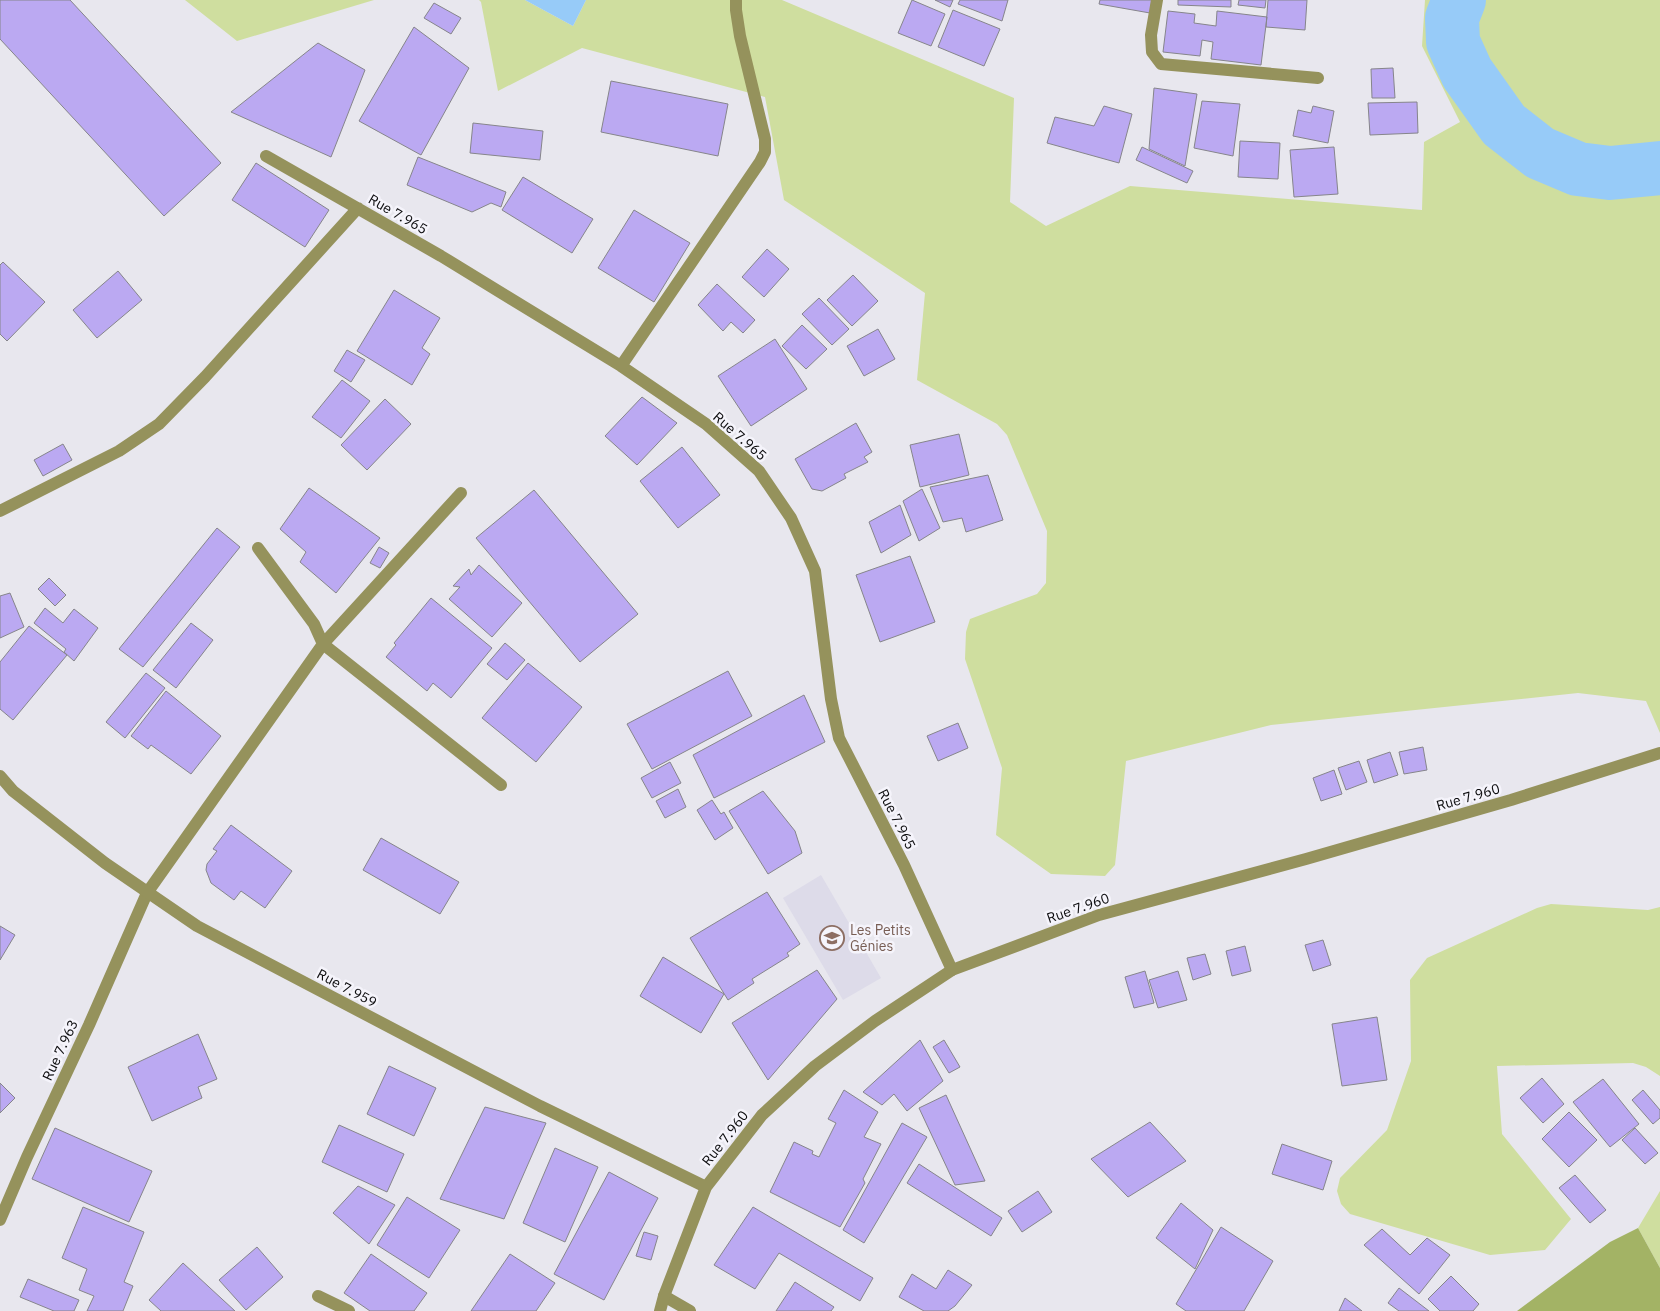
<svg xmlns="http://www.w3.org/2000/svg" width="1660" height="1311" viewBox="0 0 1660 1311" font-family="'IBM Plex Sans',sans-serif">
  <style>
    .built { fill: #dddbe9 }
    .green { fill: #cfde9f }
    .forest { fill: #a3b365 }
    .water { fill: #97cbf8 }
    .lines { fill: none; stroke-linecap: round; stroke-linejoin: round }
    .river { stroke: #97cbf8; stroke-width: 54 }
    .building { fill: #bba9f2; stroke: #86858b }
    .minor { stroke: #95925c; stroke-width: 12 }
    .tertiary { stroke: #95925c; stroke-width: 12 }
    .labels { text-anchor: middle; stroke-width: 5; stroke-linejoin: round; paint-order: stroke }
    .street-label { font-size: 14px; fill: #0c0c0e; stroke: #f5f4fb }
    .education-label { font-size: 14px; fill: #785e54; stroke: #f5f4fb; text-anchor: start }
  </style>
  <rect width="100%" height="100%" fill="#e8e7ee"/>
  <path class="built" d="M821 875 881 978 843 1000 783 898Z"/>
  <path class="green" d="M185 0H374L237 41Z
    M479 0H525L573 26 586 0H782L1014 98 1010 202 1046 226 1130 186 1422 210 1424 142 1460 122 1422 46 1425 0H1660V733L1646 701 1578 693 1271 725 1126 761 1115 865 1105 876 1051 874 996 835 1002 768 965 659 966 632 970 619 1037 594 1046 583 1047 531 1007 435 997 424 917 380 925 293 784 200 765 97 582 48 498 91 481 2Z
    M1551 904 1648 910 1660 907V1076L1646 1067 1633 1063 1497 1066 1502 1134 1571 1219 1545 1250 1490 1255 1350 1214 1341 1204 1337 1191 1340 1178 1387 1130 1411 1061 1410 980 1427 958 1537 908Z
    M1660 1191V1268L1638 1228Z"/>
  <path class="forest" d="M1638 1228 1660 1268V1311H1517L1610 1242Z"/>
  <path class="water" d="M525 0H586L573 26Z"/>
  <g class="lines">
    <path class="river" d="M1459 0 1452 18 1453 42 1467 73 1504 125 1540 153 1578 169 1610 173 1660 168"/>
  </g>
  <path class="building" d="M0 0H70L221 163 164 216 0 39Z
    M912 0 945 14 931 46 898 33Z
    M935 0H953L950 7Z
    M960 0H1008L1002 21 958 4Z
    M1100 0H1152L1150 13 1099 4Z
    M1178 0H1231V7L1178 5Z
    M1239 0H1266L1265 8 1238 5Z
    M1268 0H1307L1305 30 1266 27Z
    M434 3 461 18 451 34 424 18Z
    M953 10 1000 29 984 66 938 47Z
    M1168 11 1195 14 1194 23 1216 26 1217 11 1267 17 1261 65 1211 59 1213 42 1202 40 1200 56 1163 52Z
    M414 27 469 68 421 155 359 121Z
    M318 43 365 70 331 157 231 112Z
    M1393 68 1395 98H1372L1371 69Z
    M611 81 728 104 718 156 601 132Z
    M1154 88 1197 94 1185 166 1149 149Z
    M1202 101 1240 104 1233 156 1194 148Z
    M1417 102 1418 133 1370 135 1368 103Z
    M1104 106 1132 114 1119 163 1047 143 1055 117 1094 126Z
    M1313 106 1334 111 1328 143 1293 136 1298 110 1311 113Z
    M473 123 543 131 540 160 470 153Z
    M1240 141 1280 143 1278 179 1238 177Z
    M1142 147 1193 171 1187 183 1136 160Z
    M1334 147 1338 194 1294 197 1290 150Z
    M418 157 506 192 501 207 491 203 472 212 407 185Z
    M256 163 329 210 305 247 232 200Z
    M523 177 593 219 572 253 502 210Z
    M634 210 690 243 654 302 598 268Z
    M767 249 789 269 764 297 742 277Z
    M3 262 45 302 7 341 0 334V265Z
    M118 271 142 300 97 338 73 310Z
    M853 275 878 301 852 326 827 300Z
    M717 284 755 320 743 333 731 322 723 331 698 305Z
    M394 290 440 318 422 348 430 354 412 385 357 351Z
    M819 298 849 329 832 345 802 314Z
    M802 325 827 349 806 369 782 346Z
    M878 329 895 359 864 376 847 346Z
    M775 339 807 389 751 426 718 376Z
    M347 350 365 360 351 382 334 371Z
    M342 380 370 401 341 438 312 417Z
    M642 397 677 423 637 465 605 436Z
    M385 399 411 424 367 470 341 445Z
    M856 423 872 452 864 457 868 462 844 474 846 478 822 491 812 489 795 459Z
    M959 434 969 475 920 487 910 445Z
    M63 444 72 460 43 476 34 460Z
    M682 447 720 495 678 528 640 481Z
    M988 475 1003 520 966 532 962 518 943 522 930 487Z
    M309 488 380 538 336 593 300 562 306 552 280 529Z
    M922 489 940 528 919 541 903 501Z
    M534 490 638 614 580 662 476 538Z
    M900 505 911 535 881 553 869 522Z
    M217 528 240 547 143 667 119 649Z
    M379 547 389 553 380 568 370 563Z
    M910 556 935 622 880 642 856 575Z
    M479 565 522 603 492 637 449 599 460 587 453 586 469 569 471 575Z
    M49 578 66 595 55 606 38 589Z
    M10 593 24 627 0 638V596Z
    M431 598 492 648 451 698 433 683 427 691 386 657 396 645 394 643Z
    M45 608 63 623 74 609 98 628 74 661 64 652 66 649 34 623Z
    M191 623 213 640 176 688 153 670Z
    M29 626 67 655 13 720 0 709V662Z
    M505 643 525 660 507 680 487 664Z
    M528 663 582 707 536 762 482 718Z
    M728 671 752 716 652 769 627 724Z
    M146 673 165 688 125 738 106 722Z
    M166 691 221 736 191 774 151 745 148 749 131 736Z
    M804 695 825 742 714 798 693 755Z
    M958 723 968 748 938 761 927 736Z
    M1423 747 1427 770 1404 774 1399 752Z
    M1390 752 1398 775 1374 783 1367 760Z
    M1359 761 1367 782 1346 790 1338 768Z
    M670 762 681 783 652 798 641 778Z
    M1334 770 1342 794 1321 801 1313 778Z
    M678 789 686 807 665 818 656 801Z
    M763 791 795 831 802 853 768 874 729 811Z
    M712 800 721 814 724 812 733 828 715 840 697 810Z
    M231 825 292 871 265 908 241 891 234 900 211 883 206 870 207 864 217 851 213 849Z
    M381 838 459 882 440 914 363 870Z
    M767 892 800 944 787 953 789 956 752 979 754 983 728 1000 690 938Z
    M0 926 15 935 0 960Z
    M1323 940 1331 965 1313 971 1305 945Z
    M1245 946 1251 971 1232 976 1226 951Z
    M1205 954 1211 974 1193 980 1187 958Z
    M663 957 724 994 701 1033 640 996Z
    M817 970 837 999 768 1080 732 1023Z
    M1145 971 1154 1003 1134 1008 1125 977Z
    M1178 971 1187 1000 1158 1008 1149 980Z
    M1377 1017 1387 1080 1342 1086 1332 1024Z
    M198 1034 217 1079 198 1087 202 1098 152 1121 128 1067Z
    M920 1040 943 1081 907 1111 894 1094 882 1105 863 1092Z
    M944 1040 960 1067 949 1073 933 1047Z
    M389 1066 436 1088 414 1136 367 1114Z
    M1542 1078 1564 1104 1543 1123 1520 1098Z
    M1603 1079 1639 1124 1610 1147 1573 1102Z
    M0 1083 15 1098 0 1113Z
    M844 1090 878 1112 864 1137 881 1144 863 1179 865 1183 840 1227 770 1192 794 1142 813 1151 812 1154 819 1157 836 1123 828 1119Z
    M1643 1090 1660 1110V1118L1653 1124 1632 1100Z
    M946 1095 985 1181 955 1185 919 1108Z
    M485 1107 546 1123 504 1219 440 1199Z
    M1569 1112 1597 1140 1569 1167 1542 1139Z
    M1150 1122 1186 1161 1128 1197 1091 1159Z
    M902 1123 927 1137 864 1243 843 1230Z
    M339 1125 404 1154 387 1192 322 1162Z
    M55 1128 152 1171 129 1222 32 1179Z
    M1635 1128 1658 1153 1645 1164 1622 1140Z
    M1282 1144 1332 1161 1323 1190 1272 1174Z
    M555 1148 598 1167 565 1242 523 1223Z
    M919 1164 1002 1218 991 1236 907 1183Z
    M609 1172 658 1198 604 1300 554 1274Z
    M1575 1175 1606 1210 1590 1223 1559 1188Z
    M358 1186 395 1205 369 1244 333 1213Z
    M1038 1191 1052 1212 1022 1232 1008 1211Z
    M407 1197 460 1230 429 1278 377 1245Z
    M1181 1203 1213 1230 1195 1269 1156 1238Z
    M83 1207 144 1232 124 1282 133 1286 123 1311H87L94 1296 79 1290 87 1269 62 1258Z
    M753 1207 873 1278 860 1301 779 1253 755 1289 714 1265Z
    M1221 1227 1273 1261 1244 1311H1186L1176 1304Z
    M1382 1229 1410 1255 1427 1238 1450 1255 1419 1294 1364 1245Z
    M644 1232 658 1236 651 1260 636 1256Z
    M257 1247 283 1277 246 1310 219 1280Z
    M371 1254 427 1293 414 1311H370L344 1293Z
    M510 1254 555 1283 536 1311H471Z
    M183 1263 235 1311H161L149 1300Z
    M948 1270 972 1285 955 1306 948 1311H924L899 1297 912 1274 936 1289Z
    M1451 1276 1479 1304 1473 1311H1440L1428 1299Z
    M28 1279 79 1300 74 1311H54L20 1297Z
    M795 1282 834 1307 831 1311H776Z
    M1399 1288 1429 1311H1399L1388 1303Z
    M1345 1298 1362 1311H1339Z"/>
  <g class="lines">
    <path class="minor" d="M1157 0 1151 35 1152 52 1161 64 1318 78
      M266 156 441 256 621 366 706 424 759 471 791 518 815 571 831 699 839 738 904 865 952 970
      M621 366 760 162 765 152V139L740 36 736 10V0
      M461 493 323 644 501 785
      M0 511 119 451 159 424 205 377 358 208
      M0 1220 27 1157 89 1025 147 893 323 644 314 624 258 548
      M318 1296 349 1311
      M664 1296 690 1311"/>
    <path class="tertiary" d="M0 776 13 791 105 863 197 926 540 1106 706 1187
      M660 1311 664 1296 706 1187 762 1115 815 1066 875 1021 952 970 1099 915 1306 859 1511 800 1660 753"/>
  </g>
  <defs>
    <symbol id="school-ring" viewBox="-11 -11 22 22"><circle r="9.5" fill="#f5f4fb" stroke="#8d6e63" stroke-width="1.5"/><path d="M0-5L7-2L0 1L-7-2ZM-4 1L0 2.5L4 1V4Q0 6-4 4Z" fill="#8d6e63"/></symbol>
  </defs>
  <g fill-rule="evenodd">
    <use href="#school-ring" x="818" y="924" width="28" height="28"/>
  </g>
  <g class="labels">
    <g class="street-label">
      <text transform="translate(398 214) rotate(30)" y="5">Rue 7.965</text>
      <text transform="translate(740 436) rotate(41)" y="5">Rue 7.965</text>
      <text transform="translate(1468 797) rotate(-16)" y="5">Rue 7.960</text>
      <text transform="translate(897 819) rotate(63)" y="5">Rue 7.965</text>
      <text transform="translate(1078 908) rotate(-19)" y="5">Rue 7.960</text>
      <text transform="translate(347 988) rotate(28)" y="5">Rue 7.959</text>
      <text transform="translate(60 1050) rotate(-65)" y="5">Rue 7.963</text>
      <text transform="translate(725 1138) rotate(-52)" y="5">Rue 7.960</text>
    </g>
    <g class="education-label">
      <text x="850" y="935">Les Petits<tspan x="850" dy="16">Génies</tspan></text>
    </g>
  </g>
</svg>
